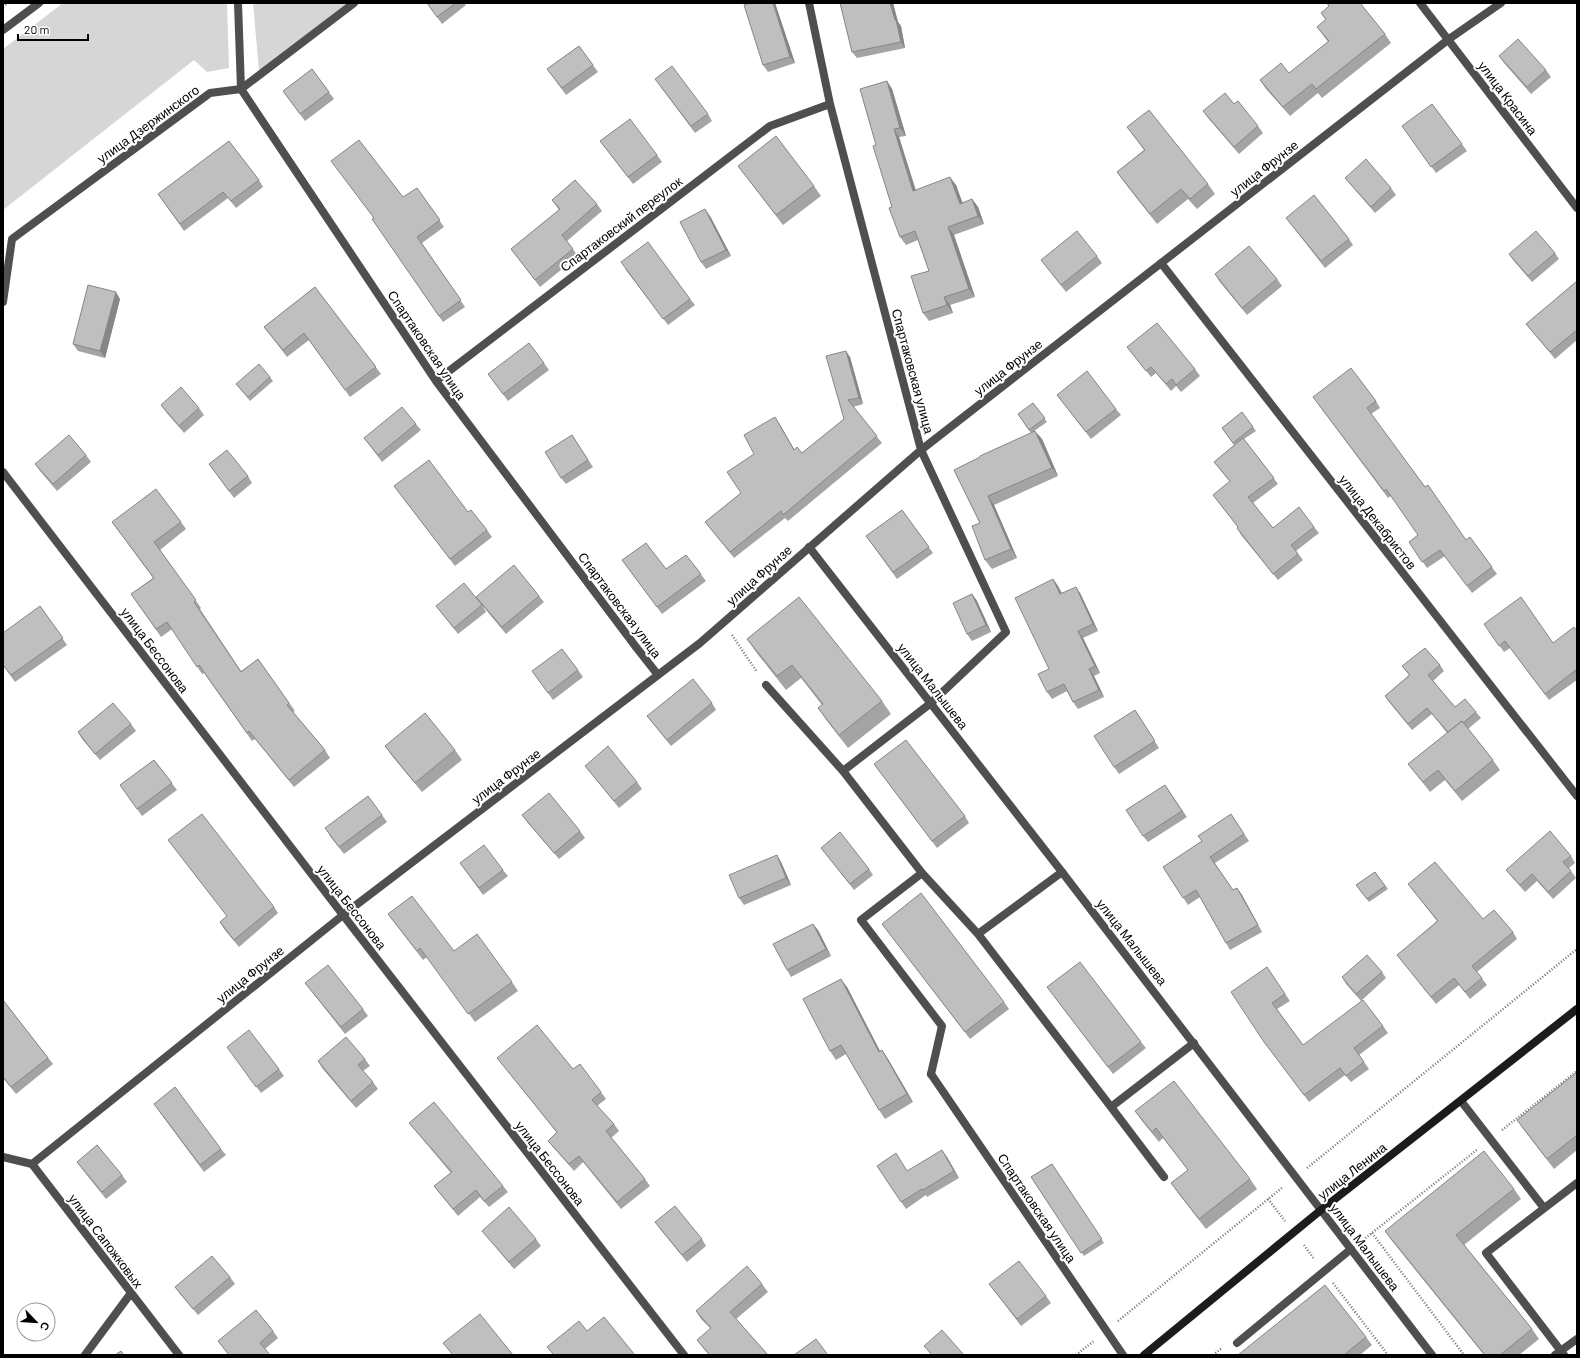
<svg xmlns="http://www.w3.org/2000/svg" width="1580" height="1358" viewBox="0 0 1580 1358" font-family="Barlow,sans-serif">
  <style>
    .green { fill: #d6d6d6 }
    .lines { fill: none; stroke-linecap: round; stroke-linejoin: round }
    .path { stroke: #717171; stroke-width: 2.5; stroke-dasharray: 1 2; stroke-linecap: butt }
    .service { stroke: #4f4f4f; stroke-width: 8 }
    .minor { stroke: #4f4f4f; stroke-width: 8 }
    .tertiary { stroke: #4f4f4f; stroke-width: 8 }
    .secondary { stroke: #1c1c1c; stroke-width: 8 }
    .wall { fill: #a4a4a4 }
    .shaded-wall { fill: #868686 }
    .building { fill: #bfbfbf; stroke: #868686 }
    .labels { text-anchor: middle; stroke-width: 4; stroke-linejoin: round; paint-order: stroke }
    .street-label { font-size: 13px; fill: #000; stroke: #fff }
  </style>
  <rect width="100%" height="100%" fill="#fff"/>
  <path class="green" d="M63 3H227L229 68 207 72 194 60 3 210V49Z
    M253 3H347L259 71Z"/>
  <g class="lines">
    <path class="path" d="M3 7 8 3
      M732 635 757 672
      M1502 1130 1577 1071
      M1307 1168 1577 949
      M1268 1199 1285 1221
      M1372 1233 1464 1355
      M1363 1240 1478 1149
      M1304 1245 1314 1259
      M1333 1283 1388 1355
      M1118 1321 1283 1187
      M1076 1355 1094 1341
      M1213 1355 1222 1348"/>
    <path class="service" d="M766 685 843 771
      M931 703 843 771 922 873 861 920 942 1026 931 1074
      M922 873 978 934 1111 1107
      M978 934 1062 872
      M1461 1101 1544 1208
      M1164 1177 1111 1107 1194 1043
      M1237 1343 1351 1249
      M1555 1355 1577 1339
      M1564 1355 1486 1253 1577 1183"/>
    <path class="minor" d="M238 3 241 89 436 381 636 647 658 675
      M809 3 830 104 921 450 1006 632 931 703
      M1420 3 1577 208
      M1161 263 1577 796
      M3 302 12 239 210 93 241 89 354 3
      M436 381 770 126 830 104
      M3 472 343 915 684 1355
      M809 547 1062 872 1432 1355
      M931 1074 1123 1355
      M3 1157 32 1164 179 1355
      M32 1164 343 915 700 643 921 450 1449 39 1501 3
      M85 1355 131 1293"/>
    <path class="tertiary" d="M3 30 39 3"/>
    <path class="secondary" d="M1144 1355 1321 1210 1577 1009"/>
  </g>
  <path class="wall" d="M427 3H464L466 5 442 24Z
    M750 3H775L795 63 768 72 763 65Z
    M840 3H893L898 22 901 26 905 48 857 58 852 52Z
    M1326 3H1360L1385 34 1391 43 1322 98 1318 93 1290 116 1266 89 1260 80 1289 73 1328 42 1317 27 1326 20 1321 13 1329 6Z
    M579 46 598 72 566 95 547 69Z
    M1499 56 1546 70 1551 77 1531 94 1504 63Z
    M312 69 334 99 305 121 283 91Z
    M887 81 892 89 906 136 899 137 916 190 956 185 962 203 972 199 978 207 984 224 954 235 975 297 950 305 953 313 929 321 923 313 929 271 918 240 906 245 900 237 876 145Z
    M660 86 708 114 712 121 695 133Z
    M1432 104 1467 151 1436 173 1402 126Z
    M1203 111 1258 126 1263 133 1239 154 1208 118Z
    M1127 127 1208 184 1215 194 1197 209 1188 199 1157 224 1124 182 1117 172 1144 150Z
    M600 141 657 155 662 162 633 184Z
    M738 166 814 186 821 196 783 225Z
    M1345 178 1391 188 1396 195 1375 213 1350 184Z
    M259 180 263 187 236 208 228 198 184 231 158 194Z
    M417 188 444 227 422 243 465 307 443 322 372 219Z
    M552 200 597 204 602 211 567 241 578 256 540 287 511 249 559 210Z
    M710 216 731 256 706 269 701 262Z
    M1286 218 1349 239 1353 245 1325 268Z
    M1555 253 1559 259 1532 282 1513 260 1509 254Z
    M1097 256 1102 263 1066 292 1041 260Z
    M625 269 690 299 695 305 668 325Z
    M1215 274 1277 279 1282 286 1247 315 1219 281Z
    M1577 282V340L1555 359 1531 330 1526 324Z
    M315 287 381 374 350 397 309 340 287 357 264 327Z
    M120 299 105 358 78 351 73 344Z
    M1127 347 1195 369 1200 376 1181 392 1176 386 1171 391 1156 373 1151 377Z
    M850 357 863 404 853 407 882 443 788 521 785 518 734 558 705 522 741 493 754 454 779 423 794 450 802 453 844 419Z
    M544 363 549 370 508 401 493 381Z
    M270 377 273 381 250 401 236 384Z
    M1057 395 1116 409 1121 415 1091 439Z
    M1376 401 1380 408 1371 414 1425 487 1466 540 1470 537 1497 574 1472 593 1445 556 1427 568 1409 542 1418 535 1391 496 1388 498 1318 404Z
    M1033 403 1047 422 1034 431 1042 439 1058 476 994 505 1017 558 992 569 985 560 980 523 954 470 1031 433 1018 414Z
    M161 405 199 408 204 415 184 433 166 412Z
    M1242 412 1256 431 1244 439 1278 484 1253 503 1273 528 1314 527 1319 533 1296 551 1303 560 1278 580 1241 535 1237 528 1238 527 1213 495 1230 482 1214 462 1234 445 1222 428Z
    M416 424 421 430 382 462 364 438Z
    M572 435 593 467 566 484 561 478Z
    M86 455 91 462 57 491 40 471 35 464Z
    M209 464 248 476 252 483 234 498Z
    M394 486 468 512 487 530 492 537 455 566Z
    M902 510 933 553 897 579 866 536Z
    M112 522H181L186 529 160 550 201 608 200 609 241 671 258 659 295 711 293 712 325 750 330 758 294 787 255 739 252 741 204 673 202 674 172 629 161 637 131 594 153 578Z
    M686 555 706 581 662 614 622 560 666 569Z
    M1053 579 1058 586 1062 593H1080L1098 631 1083 638 1100 673 1094 676 1104 697 1078 709 1073 702 1067 691 1052 699 1047 692 1049 669Z
    M972 594 977 601 991 632 972 641 967 634Z
    M539 596 544 602 506 634 481 604 476 597Z
    M482 605 486 612 458 634 436 606Z
    M40 606 67 645 15 682 3 665Z
    M1484 624 1553 643 1577 631V680L1549 700 1510 648 1504 652Z
    M747 639 882 701 891 714 848 748 827 721 818 708 822 705 801 678 786 690 756 652Z
    M1440 665 1444 671 1433 681 1455 707 1476 712 1481 718 1468 729 1493 760 1500 770 1462 801 1445 780 1430 792 1408 764 1447 733 1432 714 1412 730 1389 702 1385 696 1409 675 1402 666Z
    M578 670 583 677 553 700 532 671Z
    M712 703 716 710 671 746 647 716Z
    M1135 710 1159 748 1119 774 1114 767Z
    M131 724 136 731 100 760 82 739 78 732Z
    M385 746 455 750 462 760 422 792 392 756Z
    M154 760 177 790 142 816 120 785Z
    M874 764 965 816 969 823 937 848Z
    M585 766 637 782 642 789 619 808 590 772Z
    M1165 785 1187 817 1148 842 1143 836Z
    M1231 814 1249 841 1215 863 1233 890 1237 888 1242 895 1262 932 1230 950 1226 943 1200 897 1188 905 1163 867 1202 841Z
    M382 815 387 822 344 854 329 835Z
    M522 815 580 831 585 838 559 859 527 822Z
    M168 840 274 907 278 913 239 947 224 929 220 922 227 916Z
    M821 848 869 869 873 875 854 890Z
    M1571 856 1575 863 1569 868 1576 878 1553 899 1537 881 1525 892 1511 876 1506 870Z
    M781 862 791 885 744 905 739 898Z
    M460 863 503 870 508 876 483 895Z
    M1375 872 1388 889 1369 902 1356 885Z
    M1408 884 1483 919 1513 932 1517 939 1477 972 1487 985 1470 999 1459 985 1436 1004 1402 961 1397 955 1437 921Z
    M388 914 512 982 518 991 475 1022 427 957 423 960Z
    M882 924 1004 1002 1009 1009 970 1039Z
    M818 930 831 956 791 977 787 970Z
    M1267 967 1290 1001 1277 1009 1303 1045 1383 1026 1388 1033 1359 1055 1369 1069 1351 1082 1345 1075 1309 1102 1269 1048Z
    M1382 972 1386 978 1361 1001 1346 984 1342 977Z
    M305 983 363 1009 368 1016 345 1034Z
    M847 987 880 1051 882 1050 888 1059 913 1102 885 1119 879 1110 846 1054 836 1060 830 1051Z
    M1047 987 1141 1042 1146 1048 1113 1074Z
    M3 1000 53 1064 16 1094 3 1078Z
    M232 1054 279 1069 284 1076 261 1093Z
    M497 1058 573 1069 601 1092 606 1099 597 1106 614 1124 619 1131 611 1138 645 1179 650 1186 621 1209 583 1162 574 1171 553 1147 548 1141 557 1133 502 1064Z
    M365 1059 370 1066 363 1071 373 1082 378 1089 356 1108 322 1068 318 1061Z
    M1577 1072V1150L1554 1169 1524 1130 1517 1120Z
    M158 1110 221 1149 226 1155 204 1172Z
    M1135 1111 1250 1179 1257 1189 1206 1229 1178 1193 1171 1183 1188 1170 1163 1138 1159 1142 1142 1121Z
    M409 1123 503 1186 508 1192 489 1207 480 1197 458 1216 434 1186 451 1173 414 1129Z
    M947 1157 959 1178 927 1197 926 1195 906 1209 877 1166 908 1171Z
    M77 1162 122 1175 127 1182 106 1199 82 1169Z
    M1052 1164 1104 1243 1084 1256 1031 1177Z
    M1514 1189 1521 1199 1464 1245 1532 1329 1539 1339 1519 1355H1484L1392 1241 1385 1231Z
    M655 1222 702 1239 706 1246 687 1262 660 1229Z
    M482 1231 536 1239 541 1246 514 1269 487 1237Z
    M230 1277 235 1284 198 1315 180 1294 175 1287Z
    M762 1284 768 1292 736 1319 768 1355H709L703 1348 697 1340 711 1329 701 1319 696 1311Z
    M989 1284 1046 1296 1051 1303 1021 1326Z
    M273 1331 278 1338 265 1349 270 1355H229L218 1341Z
    M1366 1337 1372 1345 1360 1355H1238Z"/>
  <path class="shaded-wall" d="M773 3H775L795 63 790 57Z
    M890 3H893L898 22 901 26 905 48 901 42Z
    M887 81 892 89 906 136 900 128Z
    M894 129 899 137 918 199 913 191Z
    M950 177 956 185 966 212 960 204Z
    M972 199 978 207 984 224 978 216Z
    M705 209 710 216 731 256 726 250Z
    M948 227 954 235 975 297 969 289Z
    M116 292 120 299 105 358 100 351Z
    M944 297 950 305 953 313 947 305Z
    M846 351 850 357 863 404 859 398Z
    M775 417 779 423 798 456 794 450Z
    M1035 431 1042 439 1058 476 1052 468Z
    M988 496 994 505 1017 558 1011 549Z
    M1053 579 1058 586 1065 601 1060 594Z
    M1076 587 1080 593 1098 631 1093 624Z
    M972 594 977 601 991 632 986 625Z
    M1078 631 1083 638 1100 673 1095 666Z
    M1089 669 1094 676 1104 697 1099 690Z
    M777 855 781 862 791 885 786 878Z
    M1237 888 1242 895 1262 932 1258 925Z
    M813 924 818 930 831 956 826 949Z
    M841 979 847 987 885 1061 879 1052Z
    M882 1050 888 1059 913 1102 907 1094Z
    M942 1150 947 1157 959 1178 954 1171Z"/>
  <path class="building" d="M427 3H456L437 17Z
    M750 3H773L790 57 763 65 744 5Z
    M840 3H890L895 20H896L901 42 852 52Z
    M1327 3H1360L1385 34 1316 89 1312 84 1283 107 1260 80 1281 63 1289 73 1329 41 1317 27 1326 19 1321 13 1329 6Z
    M1518 39 1546 70 1527 87 1499 56Z
    M579 46 593 65 562 88 547 69Z
    M672 66 708 114 691 126 655 79Z
    M312 69 329 92 300 114 283 91Z
    M887 81 900 128 894 129 913 191 950 177 960 204 972 199 978 216 948 227 969 289 944 297 947 305 923 313 911 276 929 271 915 231 900 237 889 208 892 207 873 146 876 145 860 89Z
    M1225 93 1234 104 1238 101 1258 126 1234 147 1203 111Z
    M1432 104 1462 144 1431 167 1402 126Z
    M1149 110 1208 184 1190 199 1181 189 1150 214 1117 172 1145 150 1127 127Z
    M630 119 657 155 628 177 600 141Z
    M776 136 814 186 776 215 738 166Z
    M359 140 403 197 417 188 440 220 417 237 461 300 439 316 372 219 374 218 331 161Z
    M229 141 259 180 231 201 223 192 180 224 158 194Z
    M1366 159 1391 188 1371 207 1345 178Z
    M575 180 597 204 562 235 573 249 535 280 511 249 560 209 552 200Z
    M1314 195 1349 239 1321 261 1286 218Z
    M705 209 726 250 701 262 680 222Z
    M1077 231 1097 256 1061 285 1041 260Z
    M1536 231 1555 253 1528 276 1509 254Z
    M648 242 690 299 663 319 621 262Z
    M1249 246 1277 279 1242 308 1215 274Z
    M1577 281V330L1550 352 1526 324Z
    M88 285 116 292 100 351 73 344Z
    M315 287 376 367 345 390 304 333 283 350 264 327Z
    M1157 323 1195 369 1176 385 1172 379 1166 384 1151 367 1146 371 1127 347Z
    M529 343 544 363 503 394 488 374Z
    M846 351 859 398 848 400 877 436 783 515 781 511 730 552 705 522 741 493 727 472 754 454 744 435 775 417 794 450 797 447 802 453 844 419 826 356Z
    M259 364 270 377 248 397 236 384Z
    M1351 368 1376 401 1367 408 1425 487 1428 485 1466 540 1470 537 1492 567 1467 586 1440 550 1422 562 1409 542 1418 535 1386 489 1384 491 1313 397Z
    M1087 371 1116 409 1086 432 1057 395Z
    M181 387 199 408 179 426 161 405Z
    M1033 403 1045 418 1029 430 1018 414Z
    M402 407 416 424 378 455 364 438Z
    M1242 412 1253 427 1233 443 1222 428Z
    M1035 431 1052 468 988 496 1011 549 985 560 972 526 980 523 954 470 980 457V456Z
    M69 435 86 455 53 484 35 464Z
    M572 435 588 460 561 478 545 452Z
    M1243 438 1274 478 1248 497 1273 528 1299 507 1314 527 1291 545 1298 554 1273 574 1237 528 1238 527 1213 495 1230 481 1214 462Z
    M227 450 248 476 229 491 209 464Z
    M429 460 468 512 471 510 487 530 450 559 394 486Z
    M156 489 181 522 154 542 196 600 194 602 241 672 258 659 289 703 287 705 325 750 289 780 249 731 247 733 199 665 197 667 167 622 156 629 131 594 154 578 112 522Z
    M902 510 929 547 893 572 866 536Z
    M646 543 666 569 686 555 701 574 657 607 622 560Z
    M514 565 539 596 502 627 476 597Z
    M1053 579 1060 594 1076 587 1093 624 1078 631 1095 666 1089 669 1099 690 1073 702 1064 684 1047 692 1038 674 1049 669 1015 598Z
    M464 583 482 605 454 628 436 606Z
    M972 594 986 625 967 634 953 603Z
    M799 597 882 701 839 735 818 708 823 704 792 665 777 676 747 639Z
    M1521 597 1553 643 1574 627 1577 631V669L1545 694 1505 641 1499 646 1484 624Z
    M40 606 63 638 11 675 3 665V633Z
    M1425 648 1440 665 1428 675 1455 707 1465 699 1476 712 1463 723 1462 721 1448 732 1427 708 1408 724 1385 696 1410 675 1402 666Z
    M562 649 578 670 548 693 532 671Z
    M693 679 712 703 667 740 647 716Z
    M113 703 131 724 95 754 78 732Z
    M1135 710 1155 741 1114 767 1094 736Z
    M425 713 455 750 415 783 385 746Z
    M1462 721 1493 760 1455 791 1438 770 1423 782 1408 764Z
    M906 740 965 816 932 841 874 764Z
    M608 746 637 782 614 801 585 766Z
    M154 760 172 783 137 809 120 785Z
    M1165 785 1182 811 1143 836 1126 810Z
    M549 793 580 831 554 853 522 815Z
    M368 796 382 815 339 847 325 828Z
    M202 814 274 907 234 940 220 922 227 916 168 840Z
    M1231 814 1244 834 1210 857 1233 890 1237 888 1258 925 1226 943 1196 890 1183 898 1163 867 1202 841 1198 836Z
    M1550 831 1571 856 1563 862 1571 871 1548 892 1532 874 1520 885 1506 870Z
    M840 832 869 869 850 884 821 848Z
    M484 845 503 870 479 888 460 863Z
    M777 855 786 878 739 898 729 875Z
    M1435 862 1483 919 1494 910 1513 932 1472 966 1482 978 1465 992 1454 978 1431 997 1397 955 1438 921 1408 884Z
    M1375 872 1385 886 1367 899 1356 885Z
    M921 893 1004 1002 965 1032 882 924Z
    M412 896 454 951 477 934 512 982 468 1014 420 948 417 951 388 914Z
    M813 924 826 949 787 970 773 944Z
    M1367 955 1382 972 1356 994 1342 977Z
    M1080 962 1141 1042 1108 1067 1047 987Z
    M328 965 363 1009 341 1027 305 983Z
    M1267 967 1285 994 1272 1003 1303 1045 1363 1000 1383 1026 1354 1048 1364 1062 1346 1076 1340 1068 1304 1095 1264 1042 1231 992Z
    M841 979 879 1052 882 1050 907 1094 879 1110 841 1045 830 1051 803 999Z
    M3 1000 48 1058 11 1087 3 1077Z
    M537 1025 573 1069 580 1064 601 1092 592 1100 614 1124 606 1131 645 1179 617 1202 579 1156 569 1164 548 1141 557 1132 497 1058Z
    M249 1030 279 1069 256 1087 227 1047Z
    M346 1037 365 1059 358 1065 373 1082 351 1101 318 1061Z
    M1577 1072V1135L1547 1159 1517 1120Z
    M1174 1081 1250 1179 1199 1219 1171 1183 1188 1170 1156 1128 1152 1132 1135 1111Z
    M175 1087 221 1149 200 1165 154 1104Z
    M434 1102 503 1186 484 1201 476 1190 453 1209 434 1186 452 1172 409 1123Z
    M97 1145 122 1175 102 1192 77 1162Z
    M942 1150 954 1171 923 1190 922 1189 901 1202 877 1166 896 1153 907 1171Z
    M1484 1151 1514 1189 1456 1235 1532 1329 1500 1355H1485L1385 1231Z
    M1052 1164 1102 1239 1081 1253 1031 1177Z
    M675 1206 702 1239 682 1255 655 1222Z
    M509 1207 536 1239 509 1262 482 1231Z
    M212 1256 230 1277 193 1309 175 1287Z
    M1019 1261 1046 1296 1017 1319 989 1284Z
    M747 1266 762 1284 730 1312 768 1355H710L697 1340 711 1328 696 1311Z
    M1325 1285 1366 1337 1344 1355H1325L1324 1354 1322 1355H1238Z
    M256 1310 273 1331 260 1343 270 1355H229L218 1341Z
    M480 1314 513 1355H453L443 1343Z
    M604 1317 635 1355H554L547 1347 579 1321 587 1331Z
    M942 1330 964 1355H932L924 1346Z
    M816 1339 828 1355H794Z
    M121 1351 124 1355H115Z"/>
  <g class="labels">
    <g class="street-label">
      <text transform="translate(1508 98) rotate(53)" y="5">улица Красина</text>
      <text transform="translate(148 124) rotate(-36)" y="5">улица Дзержинского</text>
      <text transform="translate(1264 168) rotate(-38)" y="5">улица Фрунзе</text>
      <text transform="translate(621 224) rotate(-37)" y="5">Спартаковский переулок</text>
      <text transform="translate(427 345) rotate(56)" y="5">Спартаковская улица</text>
      <text transform="translate(1008 367) rotate(-38)" y="5">улица Фрунзе</text>
      <text transform="translate(913 371) rotate(75)" y="5">Спартаковская улица</text>
      <text transform="translate(1378 522) rotate(52)" y="5">улица Декабристов</text>
      <text transform="translate(759 575) rotate(-42)" y="5">улица Фрунзе</text>
      <text transform="translate(620 605) rotate(53)" y="5">Спартаковская улица</text>
      <text transform="translate(155 650) rotate(53)" y="5">улица Бессонова</text>
      <text transform="translate(933 686) rotate(52)" y="5">улица Малышева</text>
      <text transform="translate(506 776) rotate(-37)" y="5">улица Фрунзе</text>
      <text transform="translate(352 907) rotate(52)" y="5">улица Бессонова</text>
      <text transform="translate(1132 942) rotate(52)" y="5">улица Малышева</text>
      <text transform="translate(250 974) rotate(-39)" y="5">улица Фрунзе</text>
      <text transform="translate(550 1163) rotate(52)" y="5">улица Бессонова</text>
      <text transform="translate(1352 1171) rotate(-38)" y="5">улица Ленина</text>
      <text transform="translate(1037 1208) rotate(56)" y="5">Спартаковская улица</text>
      <text transform="translate(106 1241) rotate(53)" y="5">улица Сапожковых</text>
      <text transform="translate(1365 1247) rotate(53)" y="5">улица Малышева</text>
    </g>
  </g>
  <rect width="1580" height="1358" fill="none" stroke="#000000" stroke-width="8"/>
  <g transform="translate(36 1322) rotate(115)"><circle r="19" fill="#ffffff" stroke="#999999"/>
  <path d="M0-3L7 15L0 10L-7 15Z" fill="#000000"/>
  <text y="-6" font-size="11" font-weight="bold" text-anchor="middle" fill="#000000">С</text>
  </g>
  <path d="M18 34v6h70v-6" fill="none" stroke="#000000" stroke-width="2"/>
  <text x="24" y="34" font-size="12" fill="#000000" stroke="#ffffff" stroke-width="3" paint-order="stroke">20 m</text>
</svg>
